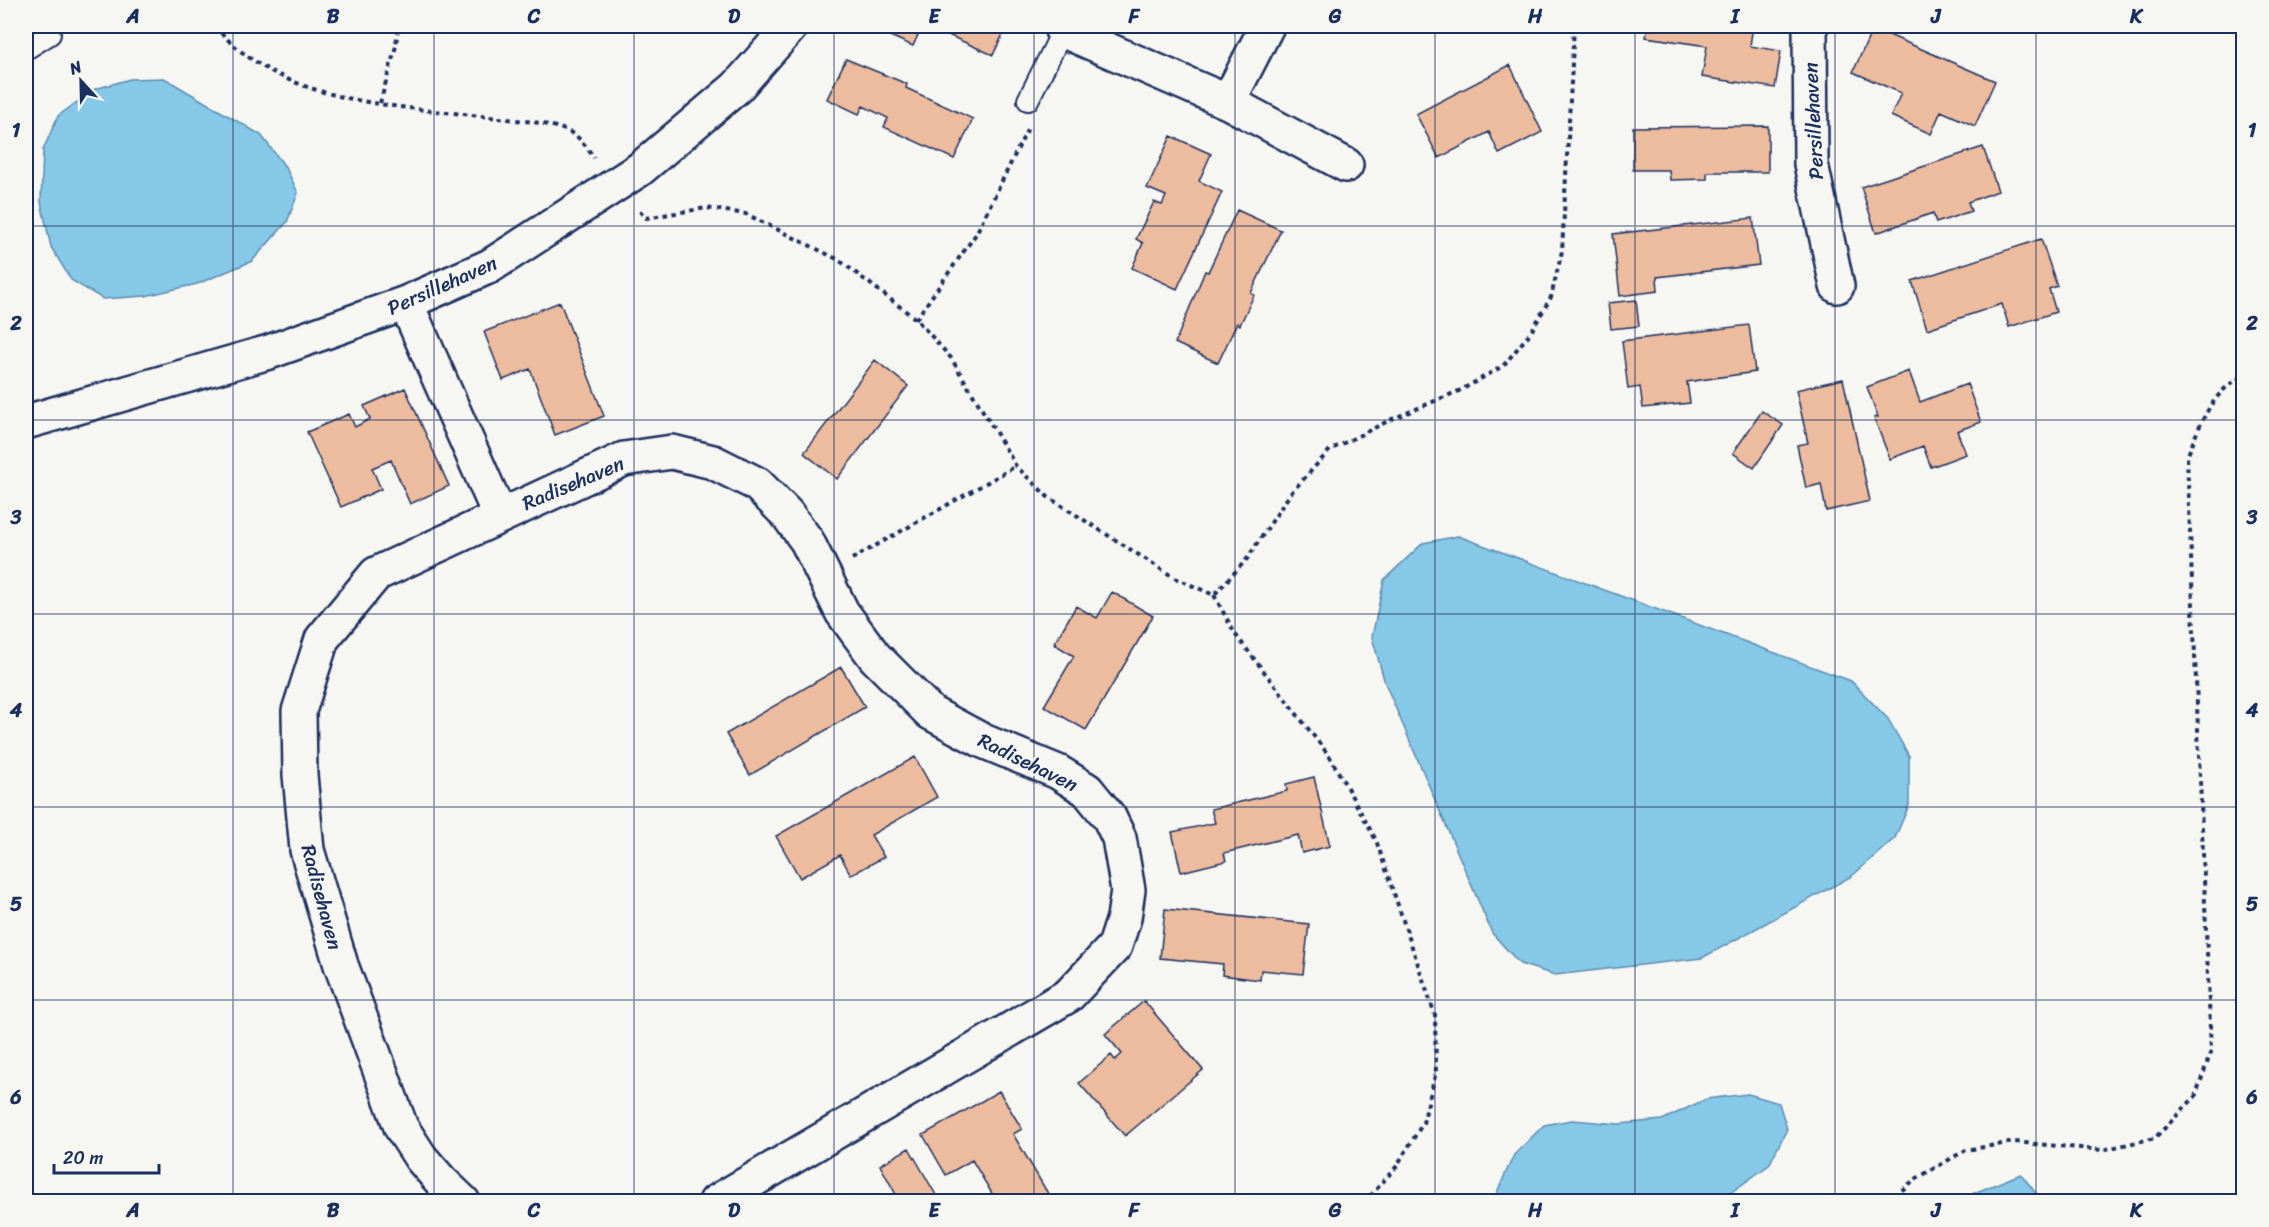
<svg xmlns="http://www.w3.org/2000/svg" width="2269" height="1227" viewBox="0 0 2269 1227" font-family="Sriracha,sans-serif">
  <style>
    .water { fill: #86c8e7; stroke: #5b8bb0; stroke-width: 1.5 }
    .building { fill: #edbb9e; stroke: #1b2f5e; stroke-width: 1.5 }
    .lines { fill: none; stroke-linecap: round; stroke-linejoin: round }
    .service-casing { stroke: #1b2f5e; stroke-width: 24 }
    .minor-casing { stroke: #1b2f5e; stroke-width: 38 }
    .path { stroke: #1b2f5e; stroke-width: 4; stroke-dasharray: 4.5 4.5; stroke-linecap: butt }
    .service { stroke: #f6f6f2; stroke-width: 20 }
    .minor { stroke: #f6f6f2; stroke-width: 33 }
    .grid { fill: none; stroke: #1b2f5e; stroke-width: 1.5; stroke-opacity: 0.55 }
    .labels { text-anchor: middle; stroke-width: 5; stroke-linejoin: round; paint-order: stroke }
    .street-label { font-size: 20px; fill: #1b2f5e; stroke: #f6f6f2 }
    .neatline { fill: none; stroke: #1b2f5e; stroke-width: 2 }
    .grid-label { font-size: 20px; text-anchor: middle; font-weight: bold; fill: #1b2f5e }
  </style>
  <rect width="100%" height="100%" fill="#f6f6f2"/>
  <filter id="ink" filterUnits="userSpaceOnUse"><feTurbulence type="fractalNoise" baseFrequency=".0167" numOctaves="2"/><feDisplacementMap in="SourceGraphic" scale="12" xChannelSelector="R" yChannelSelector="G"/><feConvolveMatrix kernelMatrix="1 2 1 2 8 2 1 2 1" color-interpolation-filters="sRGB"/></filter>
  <g filter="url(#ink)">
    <path class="water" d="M164 78 261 135 286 168 298 193 287 222 252 261 197 284 145 296 103 299 71 280 51 247 41 202 43 150 58 116 95 89 130 79Z
      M1458 536 1851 681 1888 719 1909 756V805L1895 838 1852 876 1702 958 1555 975 1520 964 1492 933 1385 683 1372 637 1384 580 1423 543Z
      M1748 1094 1779 1103 1787 1129 1769 1165 1719 1201H1493L1514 1155 1544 1125 1572 1120 1619 1124 1662 1120 1706 1099Z
      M2021 1174 2042 1201H1961L1974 1193Z"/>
    <path class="building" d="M892 26H922L913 46 888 35Z
      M928 26H1007L993 55Z
      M1648 26H1753L1750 46 1781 51 1775 88 1702 77 1707 46 1646 37Z
      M1873 28 1995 81 1975 126 1941 111 1931 134 1891 116 1901 93 1853 72Z
      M846 59 907 84 906 88 973 119 954 159 884 127 888 118 863 106 859 114 827 99Z
      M1510 65 1542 132 1499 154 1489 132 1439 158 1416 114Z
      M1768 126V172H1707V179L1670 180 1669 170H1633V127Z
      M1171 136 1211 154 1199 181 1222 192 1177 289 1132 268 1143 243 1136 239 1154 202 1162 205 1166 196 1147 188Z
      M1983 147 1998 191 1968 202 1971 211 1936 223 1933 213 1876 233 1861 187Z
      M1237 210 1281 230 1251 293 1254 295 1240 325 1237 323 1218 363 1175 343 1205 271 1208 272Z
      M1753 218 1759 265 1657 277 1658 291 1620 296 1613 234Z
      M2041 239 2057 286 2049 289 2056 312 2009 327 2002 304 1927 329 1912 281Z
      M1636 300 1639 326 1611 329 1608 303Z
      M560 302 604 416 555 435 530 369 503 380 484 332Z
      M1749 325 1755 372 1687 382 1690 403 1643 408 1640 387 1628 389 1622 341Z
      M875 360 908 386 837 479 804 453Z
      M1909 371 1920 402 1967 384 1981 422 1957 431 1966 454 1931 467 1923 446 1890 459 1874 418 1878 417 1867 387Z
      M1843 379 1870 501 1826 511 1821 484 1806 488 1797 445 1808 443 1796 390Z
      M405 388 449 486 410 504 391 460 372 468 381 489 341 507 307 432 349 414 355 427 370 419 364 406Z
      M1762 411 1783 425 1754 468 1733 453Z
      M1112 592 1153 616 1086 730 1044 706 1074 656 1054 644 1076 606 1097 618Z
      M841 667 865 707 750 775 726 734Z
      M915 757 937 797 871 835 884 857 851 875 840 855 800 878 776 836Z
      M1314 777 1330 846 1302 853 1298 835 1224 853 1226 861 1181 872 1172 832 1215 823 1211 809 1287 791 1286 784Z
      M1165 909 1309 924 1303 974 1261 970 1260 980 1222 975 1223 964 1160 958Z
      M1144 1001 1203 1070 1125 1136 1079 1083 1111 1055 1115 1060 1122 1054 1105 1034Z
      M999 1091 1022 1129 1013 1134 1050 1197 1042 1202H997L972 1160 946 1175 923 1135Z
      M909 1148 940 1202H900L880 1165Z"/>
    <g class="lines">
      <defs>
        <path id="service" d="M26 49 50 34
          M1028 100 1065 26"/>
        <path id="minor" d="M1810 26 1811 164 1837 286
          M1062 30 1228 102 1346 165
          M1228 102 1267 26
          M406 303 499 514
          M26 422 269 352 406 303 490 266 640 169 737 87 791 26
          M463 1202 441 1181 421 1158 401 1127 341 965 307 850 300 775 299 711 322 639 376 574 624 459 672 452 713 462 757 484 787 514 807 541 842 612 875 657 931 713 983 741 1058 772 1087 790 1109 817 1119 838 1128 890 1124 918 1115 946 1069 995 716 1202"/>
      </defs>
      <use href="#service" class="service-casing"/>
      <use href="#minor" class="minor-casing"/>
      <path class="path" d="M215 26C282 105 393 105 489 117 514 120 541 121 565 130 579 135 586 146 594 158
        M380 103 396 46 398 26
        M640 211 646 218 706 208 746 214 839 260 916 319 951 358 1016 466 1048 497 1175 578 1214 595 1247 559 1290 494 1330 450 1390 420 1461 390 1503 366 1531 332 1551 297 1562 251 1574 26
        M916 319 976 234 1029 126
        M852 559 1016 466
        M1214 595 1235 634 1330 757 1376 840 1435 1015 1436 1072 1423 1123 1396 1167 1365 1202
        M1888 1202 1914 1180 1966 1150 2014 1142 2102 1150 2155 1138 2195 1097 2211 1052 2187 457C2200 425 2211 391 2244 376"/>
      <use href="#service" class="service"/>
      <use href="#minor" class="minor"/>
    </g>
  </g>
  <path class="grid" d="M233 26V1202M434 26V1202M634 26V1202M834 26V1202M1034 26V1202M1235 26V1202M1435 26V1202M1635 26V1202M1835 26V1202M2036 26V1202M26 226H2244M26 420H2244M26 614H2244M26 807H2244M26 1000H2244"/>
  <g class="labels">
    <g class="street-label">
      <text transform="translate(1813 121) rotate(-93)" y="7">Persillehaven</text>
      <text transform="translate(442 285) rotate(-24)" y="7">Persillehaven</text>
      <text transform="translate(573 483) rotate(-23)" y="7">Radisehaven</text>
      <text transform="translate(1028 762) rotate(26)" y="7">Radisehaven</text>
      <text transform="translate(322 897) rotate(75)" y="7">Radisehaven</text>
    </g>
  </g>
  <rect width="2269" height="1227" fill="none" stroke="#f6f6f2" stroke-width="66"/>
  <g transform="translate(81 81) rotate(338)" stroke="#f6f6f2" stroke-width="4.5" paint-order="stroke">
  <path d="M0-4.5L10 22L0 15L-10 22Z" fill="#1b2f5e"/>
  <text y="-9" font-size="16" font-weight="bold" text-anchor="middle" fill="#1b2f5e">N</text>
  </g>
  <path d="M54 1164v9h105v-9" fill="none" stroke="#1b2f5e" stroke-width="3"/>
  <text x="63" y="1164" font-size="18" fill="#1b2f5e" stroke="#f6f6f2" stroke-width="4.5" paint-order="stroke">20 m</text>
  <rect x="33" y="33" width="2203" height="1161" class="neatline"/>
  <g class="grid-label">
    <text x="133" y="23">A</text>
    <text x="333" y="23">B</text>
    <text x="534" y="23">C</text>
    <text x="734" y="23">D</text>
    <text x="934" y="23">E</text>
    <text x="1134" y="23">F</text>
    <text x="1335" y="23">G</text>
    <text x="1535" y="23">H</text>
    <text x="1735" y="23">I</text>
    <text x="1936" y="23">J</text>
    <text x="2136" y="23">K</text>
    <text x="16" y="137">1</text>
    <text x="2252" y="137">1</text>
    <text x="16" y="330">2</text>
    <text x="2252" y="330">2</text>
    <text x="16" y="524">3</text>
    <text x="2252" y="524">3</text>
    <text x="16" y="717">4</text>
    <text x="2252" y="717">4</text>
    <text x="16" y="911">5</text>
    <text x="2252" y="911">5</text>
    <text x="16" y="1104">6</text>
    <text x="2252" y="1104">6</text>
    <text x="133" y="1217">A</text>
    <text x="333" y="1217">B</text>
    <text x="534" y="1217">C</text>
    <text x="734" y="1217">D</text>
    <text x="934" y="1217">E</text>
    <text x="1134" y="1217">F</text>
    <text x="1335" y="1217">G</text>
    <text x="1535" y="1217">H</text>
    <text x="1735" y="1217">I</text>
    <text x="1936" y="1217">J</text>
    <text x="2136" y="1217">K</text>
  </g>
</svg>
